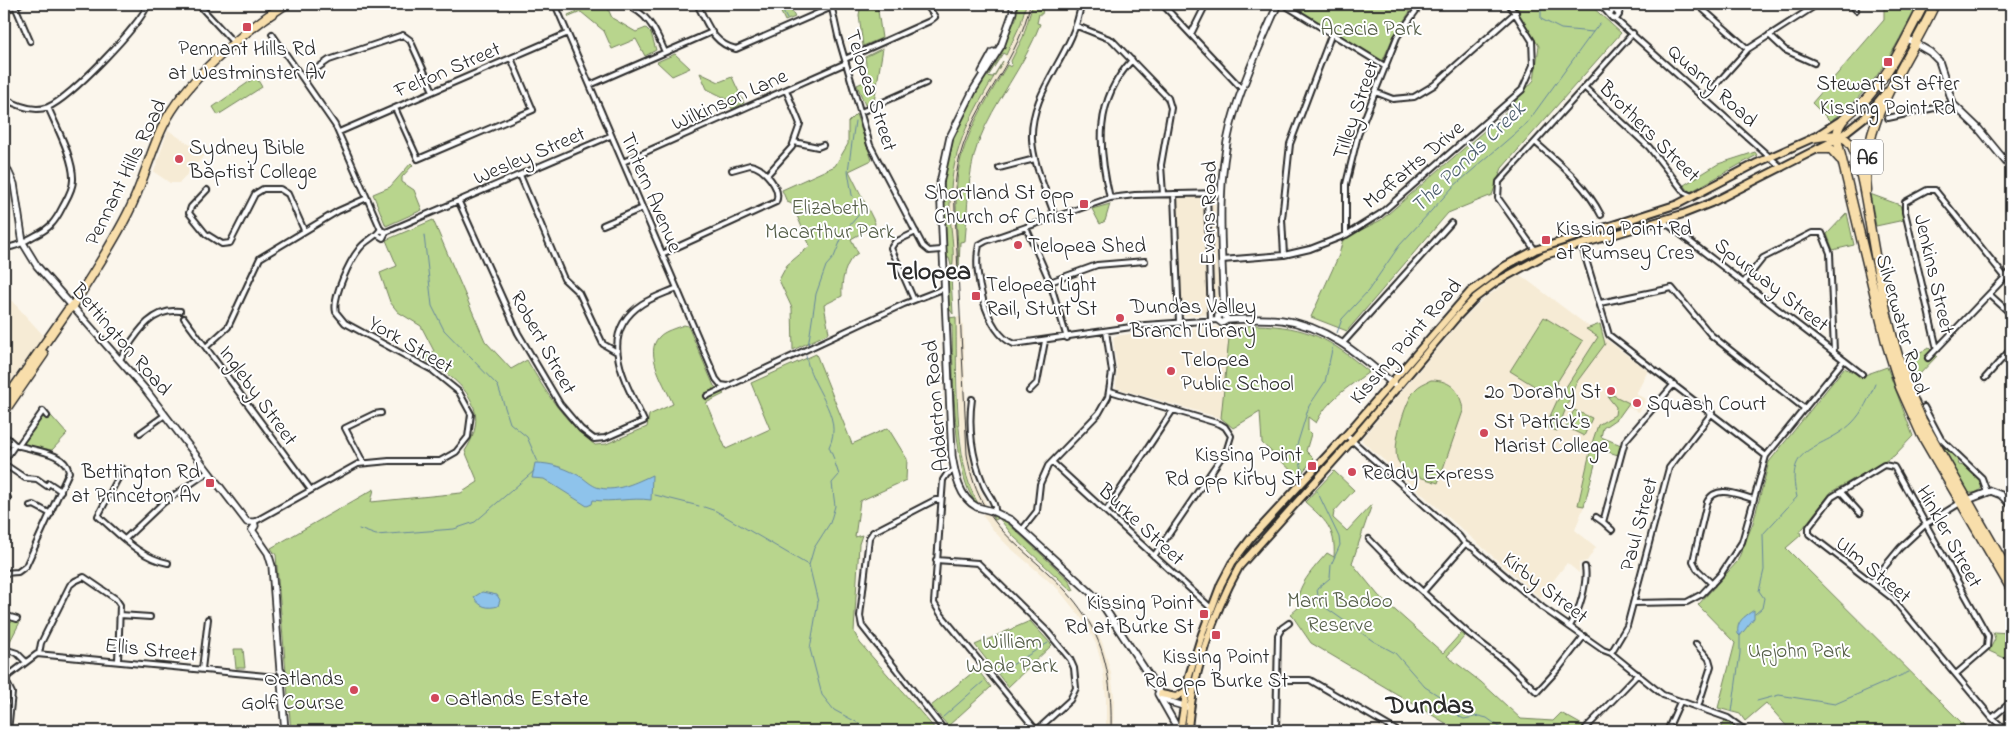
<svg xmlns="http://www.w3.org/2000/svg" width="2015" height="735" viewBox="0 0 2015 735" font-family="'Indie Flower',sans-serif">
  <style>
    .built { fill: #f6ebd5 }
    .green { fill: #b8d58d; stroke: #72805c }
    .water { fill: #8ec3eb; stroke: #66869e }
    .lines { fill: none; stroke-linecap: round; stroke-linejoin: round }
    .stream { stroke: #66869e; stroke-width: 1 }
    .street-casing { stroke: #2b2b2b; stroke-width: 8 }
    .secondary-casing { stroke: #2b2b2b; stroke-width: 9 }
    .primary-casing { stroke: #2b2b2b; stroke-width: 10 }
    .highway-casing { stroke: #2b2b2b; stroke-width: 11 }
    .street { stroke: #fff; stroke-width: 4 }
    .secondary { stroke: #fff; stroke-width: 5.5 }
    .primary { stroke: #f8deab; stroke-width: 6 }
    .highway { stroke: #f8deab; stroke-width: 8 }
    .tram { stroke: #2b2b2b; stroke-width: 1 }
    .secondary-bridge-casing { stroke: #2b2b2b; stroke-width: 9; stroke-linecap: butt }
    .secondary-bridge { stroke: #fff; stroke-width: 5.5 }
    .poi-dot { fill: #d1495b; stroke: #fff; stroke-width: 2 }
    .labels { text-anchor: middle; stroke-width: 4; stroke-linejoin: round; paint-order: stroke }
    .shield { fill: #fff; stroke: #6b6b6b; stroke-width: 1 }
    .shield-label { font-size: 20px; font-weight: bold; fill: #2b2b2b }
    .park-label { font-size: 21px; fill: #555e48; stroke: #fff }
    .poi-label { font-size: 21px; fill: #2b2b2b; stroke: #fff; text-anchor: start }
    .street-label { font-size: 21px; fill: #2b2b2b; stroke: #fff }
    .water-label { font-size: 22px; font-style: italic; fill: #4e606e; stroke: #fff }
    .district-label { font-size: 26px; font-weight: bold; fill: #2b2b2b; stroke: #fff }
  </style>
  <rect width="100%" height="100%" fill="#fbf6ec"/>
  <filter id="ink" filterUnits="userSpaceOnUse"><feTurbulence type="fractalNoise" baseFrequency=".02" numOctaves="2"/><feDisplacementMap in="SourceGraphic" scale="10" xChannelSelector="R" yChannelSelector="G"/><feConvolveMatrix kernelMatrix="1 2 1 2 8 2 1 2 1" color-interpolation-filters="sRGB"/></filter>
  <g filter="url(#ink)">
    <path class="built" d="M1026 4H1033L1028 23 1011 61 1005 57 1021 23Z
      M1003 61 1007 64 973 126 958 174 959 268 953 269 950 207 955 156 964 130Z
      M168 130 205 155 179 183H170L154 172Z
      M1212 197 1215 200 1219 306 1214 314 1182 316 1180 315 1177 198Z
      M1519 274 1648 371 1636 394 1646 399 1639 412 1627 407 1619 417 1603 428 1584 506 1575 530 1596 547 1587 561 1579 563V573L1567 563 1540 598 1362 441 1363 437 1460 322 1482 300Z
      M4 292 44 336 4 391Z
      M956 317H961L963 325 967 431 975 481 991 514 1001 528 1066 589 1095 628 1102 642 1111 673 1114 696 1113 731H1106V698L1103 669 1096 644 1086 624 1058 589 1007 545 994 531 982 515 985 514 970 487 964 461 959 416Z
      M1228 326 1230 328 1221 418 1116 388 1117 369 1113 338 1115 336 1150 331Z"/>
    <path class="green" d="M594 4H606L612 18 636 32 646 28 651 33 656 50 645 56 636 39 612 49 604 31 581 12 569 17 568 15Z
      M777 4H787L795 17 785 21Z
      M861 4H877L882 38 863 46 859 15Z
      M1017 4H1026L1021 23 1006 55 1003 53 989 75 987 74 1016 19Z
      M1033 4H1044L1042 14H1039L1037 23 1040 24C1025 66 994 101 978 143 967 173 968 209 965 241L960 242 959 268C958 232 952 193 961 158 970 125 990 95 1007 65L1011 67 1012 66 1011 61 1023 37Z
      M1286 4H1412L1413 7 1393 37 1383 60 1380 61Z
      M1522 4H1589L1621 33 1502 168 1492 195 1448 213 1347 331 1311 317 1339 255 1343 239 1381 220 1506 112 1534 80 1539 46 1515 8Z
      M1884 4H1918C1891 54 1878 87 1830 121L1812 103 1884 20Z
      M883 48 874 102 865 105 857 85 868 80 865 57Z
      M675 54 690 68 672 76 657 62Z
      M1003 61C973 114 952 141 950 204 949 225 956 250 952 269L949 258H947L946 266C945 258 946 251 946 243 943 205 941 171 955 134 963 114 975 95 986 76L993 77Z
      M700 73 719 82 732 77 744 103 732 109 727 99 707 89Z
      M256 77 262 87 218 115 213 107Z
      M856 114 872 160 849 171 875 223 874 226 851 239 858 253C845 260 841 282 842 296L824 305 829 333 793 350 792 308 779 280 787 265 810 246 792 204 787 202 782 190 835 166 848 144V122Z
      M1755 152 1757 155 1690 192 1684 185 1718 164Z
      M411 163 413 165 402 177V182L414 190 422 210 386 226 373 194 390 187Z
      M1870 194 1900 205 1904 220 1876 226Z
      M1110 204 1105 221 1100 224 1092 209Z
      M1847 213 1854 245 1833 250 1827 234Z
      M433 220 485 341 511 369 527 360C546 393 564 421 595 445L606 444 647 427 649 415 673 404C666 387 643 353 659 337 664 331 676 328 684 325L688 326 714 386 724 394 706 403 726 449 770 429 751 383 816 354 852 444 888 428 907 459 906 480 860 501 855 537 862 535 859 544 854 632 860 643 937 731H291L276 555 271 548 374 489 371 502 461 493 478 482 465 451C494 406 459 379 422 358L434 351 421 326 398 312 390 302 380 273 397 266 386 240Z
      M948 276H951L953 314 948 307Z
      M956 317C957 365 953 466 978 503 952 488 953 357 952 326L949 318Z
      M1544 317 1583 341 1549 395 1510 371Z
      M1600 324 1605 344 1576 383 1557 431 1545 427 1557 401 1598 337 1586 329Z
      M1256 325C1308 326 1330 339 1369 372 1348 387 1327 400 1316 423L1308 417V431L1311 434 1306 451 1314 459 1298 477 1262 443 1260 412 1233 428 1221 418 1230 328Z
      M1929 348 1937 356 1917 377 1909 357Z
      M1887 367 1913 436 1894 456 1831 492 1800 532 1801 535 1786 548 1970 731H1791L1766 703 1745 721 1740 714 1718 708 1735 643 1698 605 1737 562 1753 523 1769 462 1844 368 1862 376Z
      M1431 380C1452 380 1461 392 1463 411L1438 483C1424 478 1405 475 1398 461 1391 448 1405 402 1415 390 1419 385 1425 383 1431 380Z
      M1613 395 1629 403 1619 417 1603 428 1601 437 1621 445 1618 455 1599 449 1584 506 1578 505 1592 443 1598 425 1615 415 1616 407 1608 397Z
      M45 409 67 434 52 450 22 444Z
      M1574 410 1592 418 1584 436 1566 427Z
      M1945 447 1956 456 1959 465C1970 466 1978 476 1983 485 1981 491 1974 495 1968 492L1944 448Z
      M1334 471 1354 490 1334 512 1333 518 1347 531 1372 504 1352 563 1378 595 1443 653 1461 633 1465 636 1447 656 1481 682 1521 719 1553 721 1561 713 1593 731H1459L1311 643 1291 614 1298 608C1294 588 1314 568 1327 553L1334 557C1336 528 1325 520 1305 502Z
      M991 514 1003 519 1069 580 1074 590 1072 591 1013 536 999 518 995 520Z
      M4 618 20 622 7 647H4Z
      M1030 621 1052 645 1008 687 975 645Z
      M1993 632 2011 633V661L1989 651 1995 639Z
      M234 649H243L245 668H236Z
      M977 669 991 687 948 726 931 706Z
      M1725 720 1735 723 1741 731H1720Z"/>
    <path class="water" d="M535 463C553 463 568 469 583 478 588 482 594 487 600 488 617 492 637 482 652 475L651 500C631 497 612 503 593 500L592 504 587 506 544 479 532 478Z
      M482 592 497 595 500 600 498 606C488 609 479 607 474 597Z
      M1754 610V618L1740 636 1738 634C1736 621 1744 617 1754 610Z"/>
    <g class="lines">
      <path class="stream" d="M779 4 787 19
        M1593 32 1600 23
        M424 235 432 306 444 330 498 386 510 423 527 437 538 462
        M1337 333 1342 319 1368 291 1399 246 1453 187 1527 123 1593 32 1561 29 1541 19V4
        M808 347 816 294 826 266 834 257 844 232 862 211 852 195 848 171 855 121
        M806 355C809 387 845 415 829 447L834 459
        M835 463 839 475 832 483 835 506 830 523 814 548 809 565 818 602 810 649 822 695 834 710 873 731
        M1303 472 1297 453V445L1309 406 1325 382 1333 345
        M1317 491 1339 537 1340 545 1331 565 1330 578 1317 589 1319 603 1373 641 1395 653 1425 687 1444 699 1460 717 1464 719 1479 716 1487 718 1505 731
        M655 495 699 506
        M704 507 716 511 808 565
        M359 529 376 535 454 529 475 522 534 471
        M1755 614 1762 608 1764 598 1759 591 1764 570 1763 534 1797 497C1783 443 1823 451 1852 423 1863 412 1869 398 1875 384
        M999 673 1048 643
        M1757 701 1779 695 1835 704 1909 672
        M1732 712 1740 653V634
        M943 717 983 682
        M933 731 934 730
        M1728 731 1731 726"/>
      <defs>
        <path id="street" d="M198 4 234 43
          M555 4 716 379 721 385 728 386
          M697 4C708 24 712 43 736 49L832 7
          M831 4 838 36 870 145 923 246 929 251 941 250
          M1162 4 1242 89
          M1283 4 1386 67
          M1600 4 1612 18 1616 19 1619 15 1615 10 1612 11 1610 15
          M1697 4 1748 49
          M1851 4 1856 10
          M15 6 30 41
          M634 9C650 17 658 36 665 52
          M1703 9 1708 4
          M4 11 20 4
          M1619 13 1624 4
          M1615 19 1782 168
          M1077 26 1112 40 1168 98 1171 108 1161 165 1163 194
          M272 34 335 125 381 230
          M1191 34 1206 4
          M1769 35 1785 50 1814 63
          M845 59 930 21 935 17 926 4
          M303 78 329 60 403 35 410 40 433 91
          M590 85 712 32
          M1584 87 1649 147 1685 193 1692 196
          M1375 92 1393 99 1414 97 1434 85 1516 12
          M1705 97 1748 49 1818 4
          M4 98C16 105 33 113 48 107 70 98 140 26 148 4
          M395 108 418 159 533 110 511 58
          M861 112 926 83
          M1888 118 1953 104
          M339 132 566 34
          M794 142 818 147 823 145
          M1535 142C1560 164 1586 185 1601 215
          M623 162 846 63
          M999 168 1035 159
          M520 175 564 279 579 293 603 344 617 352
          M767 175 792 147 800 124 786 90
          M207 190 191 207 189 213 206 234 222 244 230 243 255 194 263 189H280L288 194 304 230
          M1207 193 1211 321
          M1174 194 1179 322
          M1110 198C1098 148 1094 101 1132 60
          M459 202 518 333 560 404 581 429 594 439 605 438 644 421C626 383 595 335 642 304 653 297 666 293 677 288
          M1055 217C1047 192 1033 165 1032 139 1030 89 1074 55 1081 4
          M1662 220 1862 374
          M603 225 643 208
          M1026 227 1050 282 1067 338
          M386 232 610 136
          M378 235 383 238 386 232
          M1346 235V184L1358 135 1397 37 1421 4
          M1581 243 1609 335 1766 456
          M4 247C15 249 26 240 36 235 49 229 55 222 62 208 66 200 73 190 73 180 74 159 56 126 48 107
          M1535 250 1498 198 1499 182 1633 33
          M664 253 776 202C782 189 764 167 750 165L732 170
          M1284 255 1282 219 1290 144 1332 33
          M1222 260 1284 255 1310 249 1346 235 1380 214 1522 90 1533 65 1532 41 1509 4
          M1050 282 1097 265 1145 261
          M1744 282 1763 258 1812 233H1822L1830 253 1834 352
          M1989 294 2011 314
          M914 300 891 248 895 242 916 232
          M1600 303 1672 288 1711 335 1805 409
          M184 318 311 490
          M1218 320 1145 325 1014 344C986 334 972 272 979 245L986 241 1110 198 1135 195 1221 193
          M1343 343 1451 223
          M206 347 228 327 260 258 338 211 367 198
          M1937 349 1905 212V202L1927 190H1935L2005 277
          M1928 358 2011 271
          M120 359C135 337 149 308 180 311
          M1985 378 2011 349
          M1029 391 1037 383 1045 341
          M1110 391 1220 424 1225 427 1231 436 1227 449 1154 556
          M707 396 904 304 943 289
          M972 399C968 427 972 458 983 483 986 493 996 501 995 511
          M1924 407 1941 439 1982 478 1987 492
          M140 433 165 415
          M4 435 15 445
          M1346 435 1459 536 1465 544 1473 548 1543 608 1603 650 1611 653 1663 695 1728 718 1746 731
          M4 440C20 451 65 448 69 472L26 566 18 572 4 573
          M18 446 43 411 47 416
          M4 461 15 445
          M363 462 345 428 374 414 381 413
          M1052 462 1211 608
          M4 464 25 478 37 479 47 486 49 483 61 491
          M123 469 98 516C119 534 140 558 168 563
          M955 470 947 474 943 480 934 603 940 613 1037 731
          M1841 492 1860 513
          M4 493 8 498 4 508
          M940 500H935L873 532 869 538 860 616 862 626 945 731
          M30 506 34 505 51 514
          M1106 511 1173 410
          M1596 517 1603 522 1625 441 1674 384
          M254 522 358 464 389 461H440L456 452 468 437 471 414 459 392 432 370 345 323 336 312C332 297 350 260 360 248 366 240 375 238 380 230L386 232
          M1603 522 1612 530
          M1022 530 1037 511 1040 484 1048 466 1099 413 1108 397 1112 372 1106 331
          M125 539 163 503 208 472
          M1369 539 1402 573 1468 633 1507 663 1537 692 1559 668 1584 636
          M936 560 978 563 1047 631 1070 659 1074 668 1076 688 1070 700 1036 731
          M1872 582 1900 548 1926 524 1960 503
          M1712 584 1697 569 1693 561 1707 502C1716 484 1738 495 1753 499
          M1423 592 1465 544
          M1633 603 1687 602 1702 594 1721 574 1742 542 1766 456 1844 360
          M4 615 17 619
          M120 615 150 617
          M1570 626C1579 612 1588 583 1585 567
          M1696 644 1709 659 1711 666 1698 707
          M4 649 17 653 25 661
          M1611 653 1627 626 1669 468 1712 413
          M39 654 41 643 70 585 75 581 84 577 116 599 120 605 118 661
          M202 669 208 619
          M1956 674 1987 647 1988 636 1894 467 1884 465 1832 497 1809 527V534L1892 598 1992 718 2007 731
          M4 679 37 654 277 677
          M5 679 12 693 8 731
          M1277 680H1310L1397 731
          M1992 718 2011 702
          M1586 728 1638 674
          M9 730 18 731
          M1276 731 1278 635 1282 628 1289 623
          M1667 731 1680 702"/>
        <path id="secondary" d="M1906 38 1930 52 1939 61 1953 104 1978 128 2011 168
          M982 72 993 52
          M4 162 14 184 23 243 37 266 145 389 247 522
          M1224 313 1218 316V320L1222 323 1227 320C1245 319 1264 318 1282 320 1329 326 1363 358 1398 388
          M1227 320 1224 313C1222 251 1215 186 1231 124 1242 83 1261 43 1278 4
          M1965 501 1991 491 2001 495 2011 505
          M977 507C959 498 955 474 952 456L940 183 950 137 974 89 1001 46 1013 12V4
          M992 511 1011 520 1100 601 1161 694 1170 702 1187 707
          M247 522H254L255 526 252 530
          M252 530 268 553 272 566 280 670 285 676 281 681
          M281 681 285 731
          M1158 694 1179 731"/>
        <path id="primary" d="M1161 694 1176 697 1186 691
          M1180 731 1189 676 1202 634 1221 584 1232 563 1251 538 1346 435 1470 292 1505 266 1535 250 1678 204 1757 163 1813 138 1841 120
          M1188 731C1191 679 1213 613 1239 567L1356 436 1456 318 1475 298 1496 282 1545 255 1683 214 1711 203 1837 139 1865 117 1886 92"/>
        <path id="highway" d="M1924 4C1907 36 1892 70 1868 97 1856 111 1836 118 1837 139L1886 342 1900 387 1922 436 2011 589
          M1813 138C1828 135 1844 131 1853 148 1864 179 1868 216 1874 249 1884 308 1897 365 1922 420L2011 576
          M1819 149H1831L1840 159
          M1867 190C1859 121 1908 64 1935 4
          M4 402 68 310 73 306C92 274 113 244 129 211 143 183 150 153 163 126 184 82 245 30 286 4
          M4 412 44 354"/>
      </defs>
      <use href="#street" class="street-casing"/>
      <use href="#secondary" class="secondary-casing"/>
      <use href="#primary" class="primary-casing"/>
      <use href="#highway" class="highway-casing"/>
      <use href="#street" class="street"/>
      <use href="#secondary" class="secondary"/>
      <use href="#primary" class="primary"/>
      <use href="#highway" class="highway"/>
      <path class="tram" d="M1030 4C1020 57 980 96 963 146 956 167 954 189 955 211L967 454C980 541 1043 552 1084 614 1108 650 1112 689 1111 731"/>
      <defs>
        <path id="secondary-bridge" d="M977 507 992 511"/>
      </defs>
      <use href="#secondary-bridge" class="secondary-bridge-casing"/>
      <use href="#secondary-bridge" class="secondary-bridge"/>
    </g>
  </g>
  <g class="poi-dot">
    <rect x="242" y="22" width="10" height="10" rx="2.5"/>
    <rect x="1883" y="57" width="10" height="10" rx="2.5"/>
    <circle cx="179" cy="159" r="5"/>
    <rect x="1079" y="199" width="10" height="10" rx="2.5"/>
    <rect x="1541" y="235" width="10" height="10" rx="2.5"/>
    <circle cx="1018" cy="245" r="5"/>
    <rect x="971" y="291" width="10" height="10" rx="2.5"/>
    <circle cx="1120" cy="318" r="5"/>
    <circle cx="1171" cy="371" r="5"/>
    <circle cx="1611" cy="391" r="5"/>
    <circle cx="1637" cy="403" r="5"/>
    <circle cx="1484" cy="433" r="5"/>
    <rect x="1307" y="461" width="10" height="10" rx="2.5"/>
    <circle cx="1352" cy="472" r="5"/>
    <rect x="205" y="478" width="10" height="10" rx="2.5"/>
    <rect x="1199" y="609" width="10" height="10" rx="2.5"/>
    <rect x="1211" y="630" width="10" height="10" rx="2.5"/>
    <circle cx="354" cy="690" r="5"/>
    <circle cx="435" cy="698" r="5"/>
  </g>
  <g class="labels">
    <rect class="shield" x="1851" y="139.5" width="32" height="35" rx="4"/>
    <g class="shield-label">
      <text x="1867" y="164">A6</text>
    </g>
    <g class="park-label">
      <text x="1371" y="35">Acacia Park</text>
      <text x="830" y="214">Elizabeth<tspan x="830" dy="24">Macarthur Park</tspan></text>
      <text x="1340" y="607">Marri Badoo<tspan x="1340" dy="24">Reserve</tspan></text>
      <text x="1012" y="648">William<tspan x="1012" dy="24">Wade Park</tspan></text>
      <text x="1799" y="657">Upjohn Park</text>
    </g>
    <g class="poi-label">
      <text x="247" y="55" text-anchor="middle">Pennant Hills Rd<tspan x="247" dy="24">at Westminster Av</tspan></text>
      <text x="1888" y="90" text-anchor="middle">Stewart St after<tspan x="1888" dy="24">Kissing Point Rd</tspan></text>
      <text x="189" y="154">Sydney Bible<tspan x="189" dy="24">Baptist College</tspan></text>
      <text x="1074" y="199" text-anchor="end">Shortland St opp<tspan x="1074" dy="24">Church of Christ</tspan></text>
      <text x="1556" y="235">Kissing Point Rd<tspan x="1556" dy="24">at Rumsey Cres</tspan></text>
      <text x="1028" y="252">Telopea Shed</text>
      <text x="986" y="291">Telopea Light<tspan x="986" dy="24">Rail, Sturt St</tspan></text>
      <text x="1130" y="313">Dundas Valley<tspan x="1130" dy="24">Branch Library</tspan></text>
      <text x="1181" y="366">Telopea<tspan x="1181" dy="24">Public School</tspan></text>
      <text x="1601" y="398" text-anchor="end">20 Dorahy St</text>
      <text x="1647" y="410">Squash Court</text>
      <text x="1494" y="428">St Patrick's<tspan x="1494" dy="24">Marist College</tspan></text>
      <text x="1302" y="461" text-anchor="end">Kissing Point<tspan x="1302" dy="24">Rd opp Kirby St</tspan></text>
      <text x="200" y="478" text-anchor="end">Bettington Rd<tspan x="200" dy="24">at Princeton Av</tspan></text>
      <text x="1362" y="479">Reddy Express</text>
      <text x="1194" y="609" text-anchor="end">Kissing Point<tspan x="1194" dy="24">Rd at Burke St</tspan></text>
      <text x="1216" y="663" text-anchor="middle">Kissing Point<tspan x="1216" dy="24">Rd opp Burke St</tspan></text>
      <text x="344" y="685" text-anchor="end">Oatlands<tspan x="344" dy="24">Golf Course</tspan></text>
      <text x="445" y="705">Oatlands Estate</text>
    </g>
    <g class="street-label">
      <text transform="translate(447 69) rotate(-23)" y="7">Felton Street</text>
      <text transform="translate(1713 85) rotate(42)" y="7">Quarry Road</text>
      <text transform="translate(872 90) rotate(72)" y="7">Telopea Street</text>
      <text transform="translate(729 99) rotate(-24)" y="7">Wilkinson Lane</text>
      <text transform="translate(1355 110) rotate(-71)" y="7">Tilley Street</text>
      <text transform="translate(1650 131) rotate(45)" y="7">Brothers Street</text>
      <text transform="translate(529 155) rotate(-23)" y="7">Wesley Street</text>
      <text transform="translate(1413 164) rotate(-40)" y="7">Moffatts Drive</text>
      <text transform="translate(125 172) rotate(-64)" y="7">Pennant Hills Road</text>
      <text transform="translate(652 192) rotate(67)" y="7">Tintern Avenue</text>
      <text transform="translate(1208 213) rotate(-89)" y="7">Evans Road</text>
      <text transform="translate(1935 274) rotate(77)" y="7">Jenkins Street</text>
      <text transform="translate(1772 284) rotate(38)" y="7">Spurway Street</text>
      <text transform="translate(1903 324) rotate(74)" y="7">Silverwater Road</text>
      <text transform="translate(122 339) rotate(49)" y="7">Bettington Road</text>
      <text transform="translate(1405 341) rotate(-49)" y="7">Kissing Point Road</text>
      <text transform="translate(544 342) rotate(61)" y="7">Robert Street</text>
      <text transform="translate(411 344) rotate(30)" y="7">York Street</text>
      <text transform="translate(259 395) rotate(54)" y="7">Ingleby Street</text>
      <text transform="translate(935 406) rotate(-95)" y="7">Adderton Road</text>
      <text transform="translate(1142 524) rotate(43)" y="7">Burke Street</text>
      <text transform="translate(1638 524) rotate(-75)" y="7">Paul Street</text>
      <text transform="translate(1950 536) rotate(61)" y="7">Hinkler Street</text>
      <text transform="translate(1874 569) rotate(40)" y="7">Ulm Street</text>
      <text transform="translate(1546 587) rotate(38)" y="7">Kirby Street</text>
      <text transform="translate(151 649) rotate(6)" y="7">Ellis Street</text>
    </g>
    <g class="water-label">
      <text transform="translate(1467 156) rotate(-44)" y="8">The Ponds Creek</text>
    </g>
    <g class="district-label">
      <text x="929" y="279">Telopea</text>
      <text x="1430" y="713">Dundas</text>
    </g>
  </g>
  <rect width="2015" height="735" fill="none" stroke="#fff" stroke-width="20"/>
  <rect x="10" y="10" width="1995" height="715" fill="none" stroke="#2b2b2b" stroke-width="2" filter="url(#ink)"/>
</svg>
